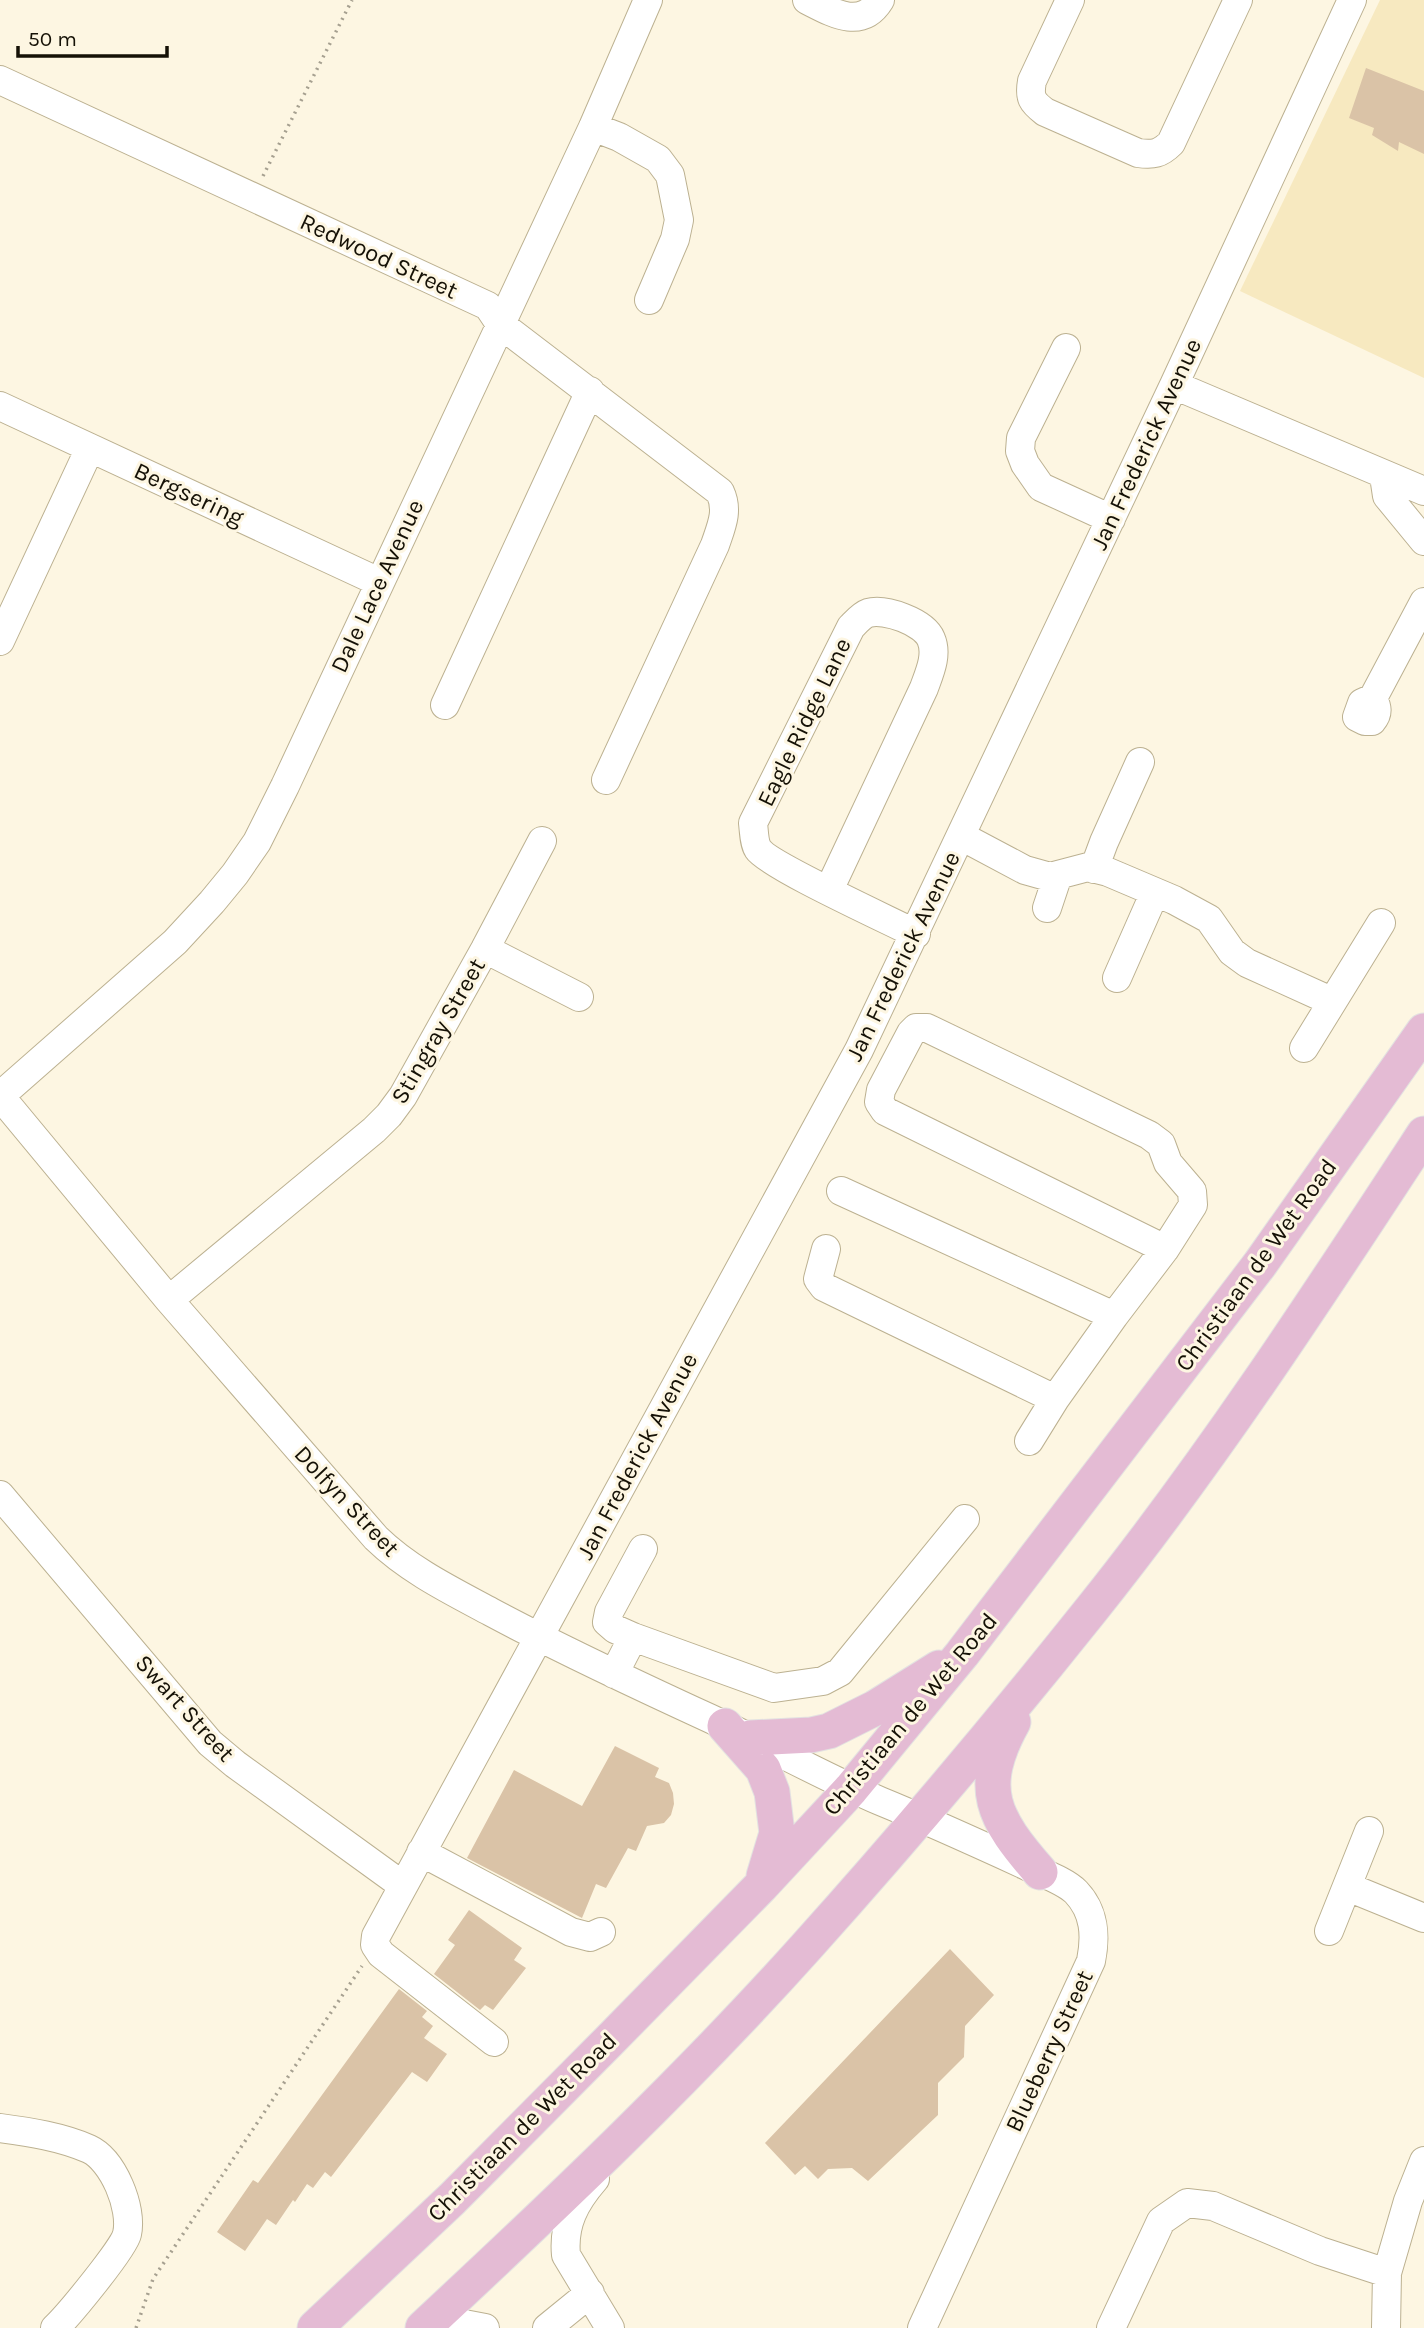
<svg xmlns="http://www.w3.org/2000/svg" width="1424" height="2328" viewBox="0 0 1424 2328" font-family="Karla,sans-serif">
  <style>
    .built { fill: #f7e9c0 }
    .building { fill: #dac3a7 }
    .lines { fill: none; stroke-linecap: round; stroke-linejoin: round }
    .minor-casing { stroke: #bcb191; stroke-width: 30 }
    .major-casing { stroke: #e3e2e1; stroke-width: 37 }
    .path { stroke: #a6a090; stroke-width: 3.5; stroke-dasharray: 2 5; stroke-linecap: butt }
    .minor { stroke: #fff; stroke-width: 28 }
    .major { stroke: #e4bbd4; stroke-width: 35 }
    .labels { text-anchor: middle; stroke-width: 6; stroke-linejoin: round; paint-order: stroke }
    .street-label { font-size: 24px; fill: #151106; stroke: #fdf6e2 }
  </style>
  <rect width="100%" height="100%" fill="#fdf6e2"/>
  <path class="built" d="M1380 0H1424V378L1240 291Z"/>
  <path class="building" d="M1366 68 1424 91V154L1399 142 1398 151 1372 135 1374 128 1349 118Z
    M615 1746 659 1768 655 1777 669 1783 673 1793 674 1804 671 1815 664 1823 647 1826 636 1851 628 1848 606 1888 596 1884 582 1918 467 1858 514 1770 582 1806Z
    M469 1910 522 1948 514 1960 526 1968 493 2010 485 2005 480 2010 434 1974 455 1945 448 1940Z
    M950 1949 994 1995 965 2026 964 2057 938 2083V2115L868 2181 852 2168 828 2169 818 2179 805 2166 795 2175 765 2143Z
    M399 1989 427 2011 422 2017 433 2026 424 2038 447 2054 427 2082 412 2072 331 2177 325 2172 313 2188 307 2184 295 2202 293 2200 276 2225 267 2219 245 2251 217 2232 253 2180 258 2183Z"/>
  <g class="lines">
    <defs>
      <path id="minor" d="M807 0C831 12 861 31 880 0
        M1070 0 1032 81C1029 98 1032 102 1045 112L1138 153C1153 155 1160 154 1171 143L1238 0
        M0 80 488 306 500 324 720 492C729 511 721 527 715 545L606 780
        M593 127 619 137 658 159 670 175 679 220 675 239 649 300
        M1066 348 1021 438 1020 451 1025 464 1041 487 1111 519
        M1174 385 1424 491
        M0 406 379 582
        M1384 476 1387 496 1424 541
        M0 641 90 448
        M1373 698C1377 707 1379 713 1372 721H1365L1357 717 1362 703 1373 698 1424 602
        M445 705 590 391
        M961 836 1025 870 1050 877 1088 867 1108 872 1174 900 1209 919 1232 952 1247 963 1331 1001
        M1094 869 1104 842 1140 762
        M829 890 924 688C929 674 938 655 931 639 924 622 885 608 868 613 862 615 856 622 851 627L753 823C754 831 754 843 758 849 768 865 891 921 916 934
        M1047 908 1058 875
        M485 949 579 997
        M1117 978 1155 892
        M1304 1048 1381 923
        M0 1096 169 1300 376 1538C409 1570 450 1590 491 1612 562 1650 635 1684 709 1718 767 1745 822 1776 880 1801 929 1821 977 1843 1025 1865 1041 1873 1064 1880 1076 1892 1095 1912 1096 1936 1091 1961L922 2328
        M0 1096 175 942 212 902 235 874 257 842 285 786 593 127 648 0
        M826 1249 818 1279 824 1287 1055 1399 1114 1316 841 1191
        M169 1300 374 1130 389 1115 403 1096 485 949 542 841
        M1114 1316 1165 1249 1193 1205 1192 1191 1168 1163 1161 1144 1149 1135 927 1028H916L911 1033 881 1090 879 1102 885 1111 1165 1249
        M1029 1441 1055 1399
        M0 1495 210 1743 235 1764 402 1885
        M633 1637 615 1629 607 1622 609 1612 643 1549
        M614 1674 633 1637 774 1688 823 1681 840 1672 965 1519
        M421 1852 571 1932 590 1937 601 1932
        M1348 1887 1424 1918
        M1329 1931 1369 1831
        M494 2042 381 1954 375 1945 376 1936 859 1050 1174 385 1352 0
        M0 2128C30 2132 62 2137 89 2149 113 2160 133 2208 127 2234 124 2248 68 2316 55 2328
        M595 2179C575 2202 563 2224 566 2255L610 2328
        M439 2328 464 2324 485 2328
        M547 2328 590 2293
        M1111 2328 1161 2221 1187 2203 1213 2206 1320 2251 1387 2273
        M1386 2328 1387 2273 1408 2201 1424 2161"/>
      <path id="major" d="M1013 1722C976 1789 993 1818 1040 1872
        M725 1726 763 1769 772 1792 777 1833 764 1876
        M750 1738 811 1735 829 1731 875 1708 939 1668
        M315 2328 452 2199 609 2041 761 1886 851 1789 962 1654 1260 1264 1424 1031
        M423 2328C555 2205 687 2080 807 1946 905 1837 1000 1724 1091 1610 1212 1459 1318 1296 1424 1134"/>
    </defs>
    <use href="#minor" class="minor-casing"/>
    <use href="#major" class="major-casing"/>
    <path class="path" d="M263 176 352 0
      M136 2328 153 2279 362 1966"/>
    <use href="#minor" class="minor"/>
    <use href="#major" class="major"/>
  </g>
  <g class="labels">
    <g class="street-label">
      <text transform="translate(379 256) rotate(25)" y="8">Redwood Street</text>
      <text transform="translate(1146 444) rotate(-65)" y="8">Jan Frederick Avenue</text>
      <text transform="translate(189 494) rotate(25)" y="8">Bergsering</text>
      <text transform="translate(377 586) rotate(-65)" y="8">Dale Lace Avenue</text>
      <text transform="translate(804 722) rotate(-64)" y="8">Eagle Ridge Lane</text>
      <text transform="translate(903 956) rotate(-64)" y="8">Jan Frederick Avenue</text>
      <text transform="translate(438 1031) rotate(-60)" y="8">Stingray Street</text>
      <text transform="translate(1256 1265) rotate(-54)" y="8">Christiaan de Wet Road</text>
      <text transform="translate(637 1456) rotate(-62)" y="8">Jan Frederick Avenue</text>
      <text transform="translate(347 1501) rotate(47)" y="8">Dolfyn Street</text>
      <text transform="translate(185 1708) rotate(48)" y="8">Swart Street</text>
      <text transform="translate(910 1714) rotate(-50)" y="8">Christiaan de Wet Road</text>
      <text transform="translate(1049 2051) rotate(-65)" y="8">Blueberry Street</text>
      <text transform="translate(522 2127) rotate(-45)" y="8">Christiaan de Wet Road</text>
    </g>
  </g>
  <path d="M18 46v10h149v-10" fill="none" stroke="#151106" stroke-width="3.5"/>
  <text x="28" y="46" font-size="21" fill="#151106" stroke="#fdf6e2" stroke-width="5" paint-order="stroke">50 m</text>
</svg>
